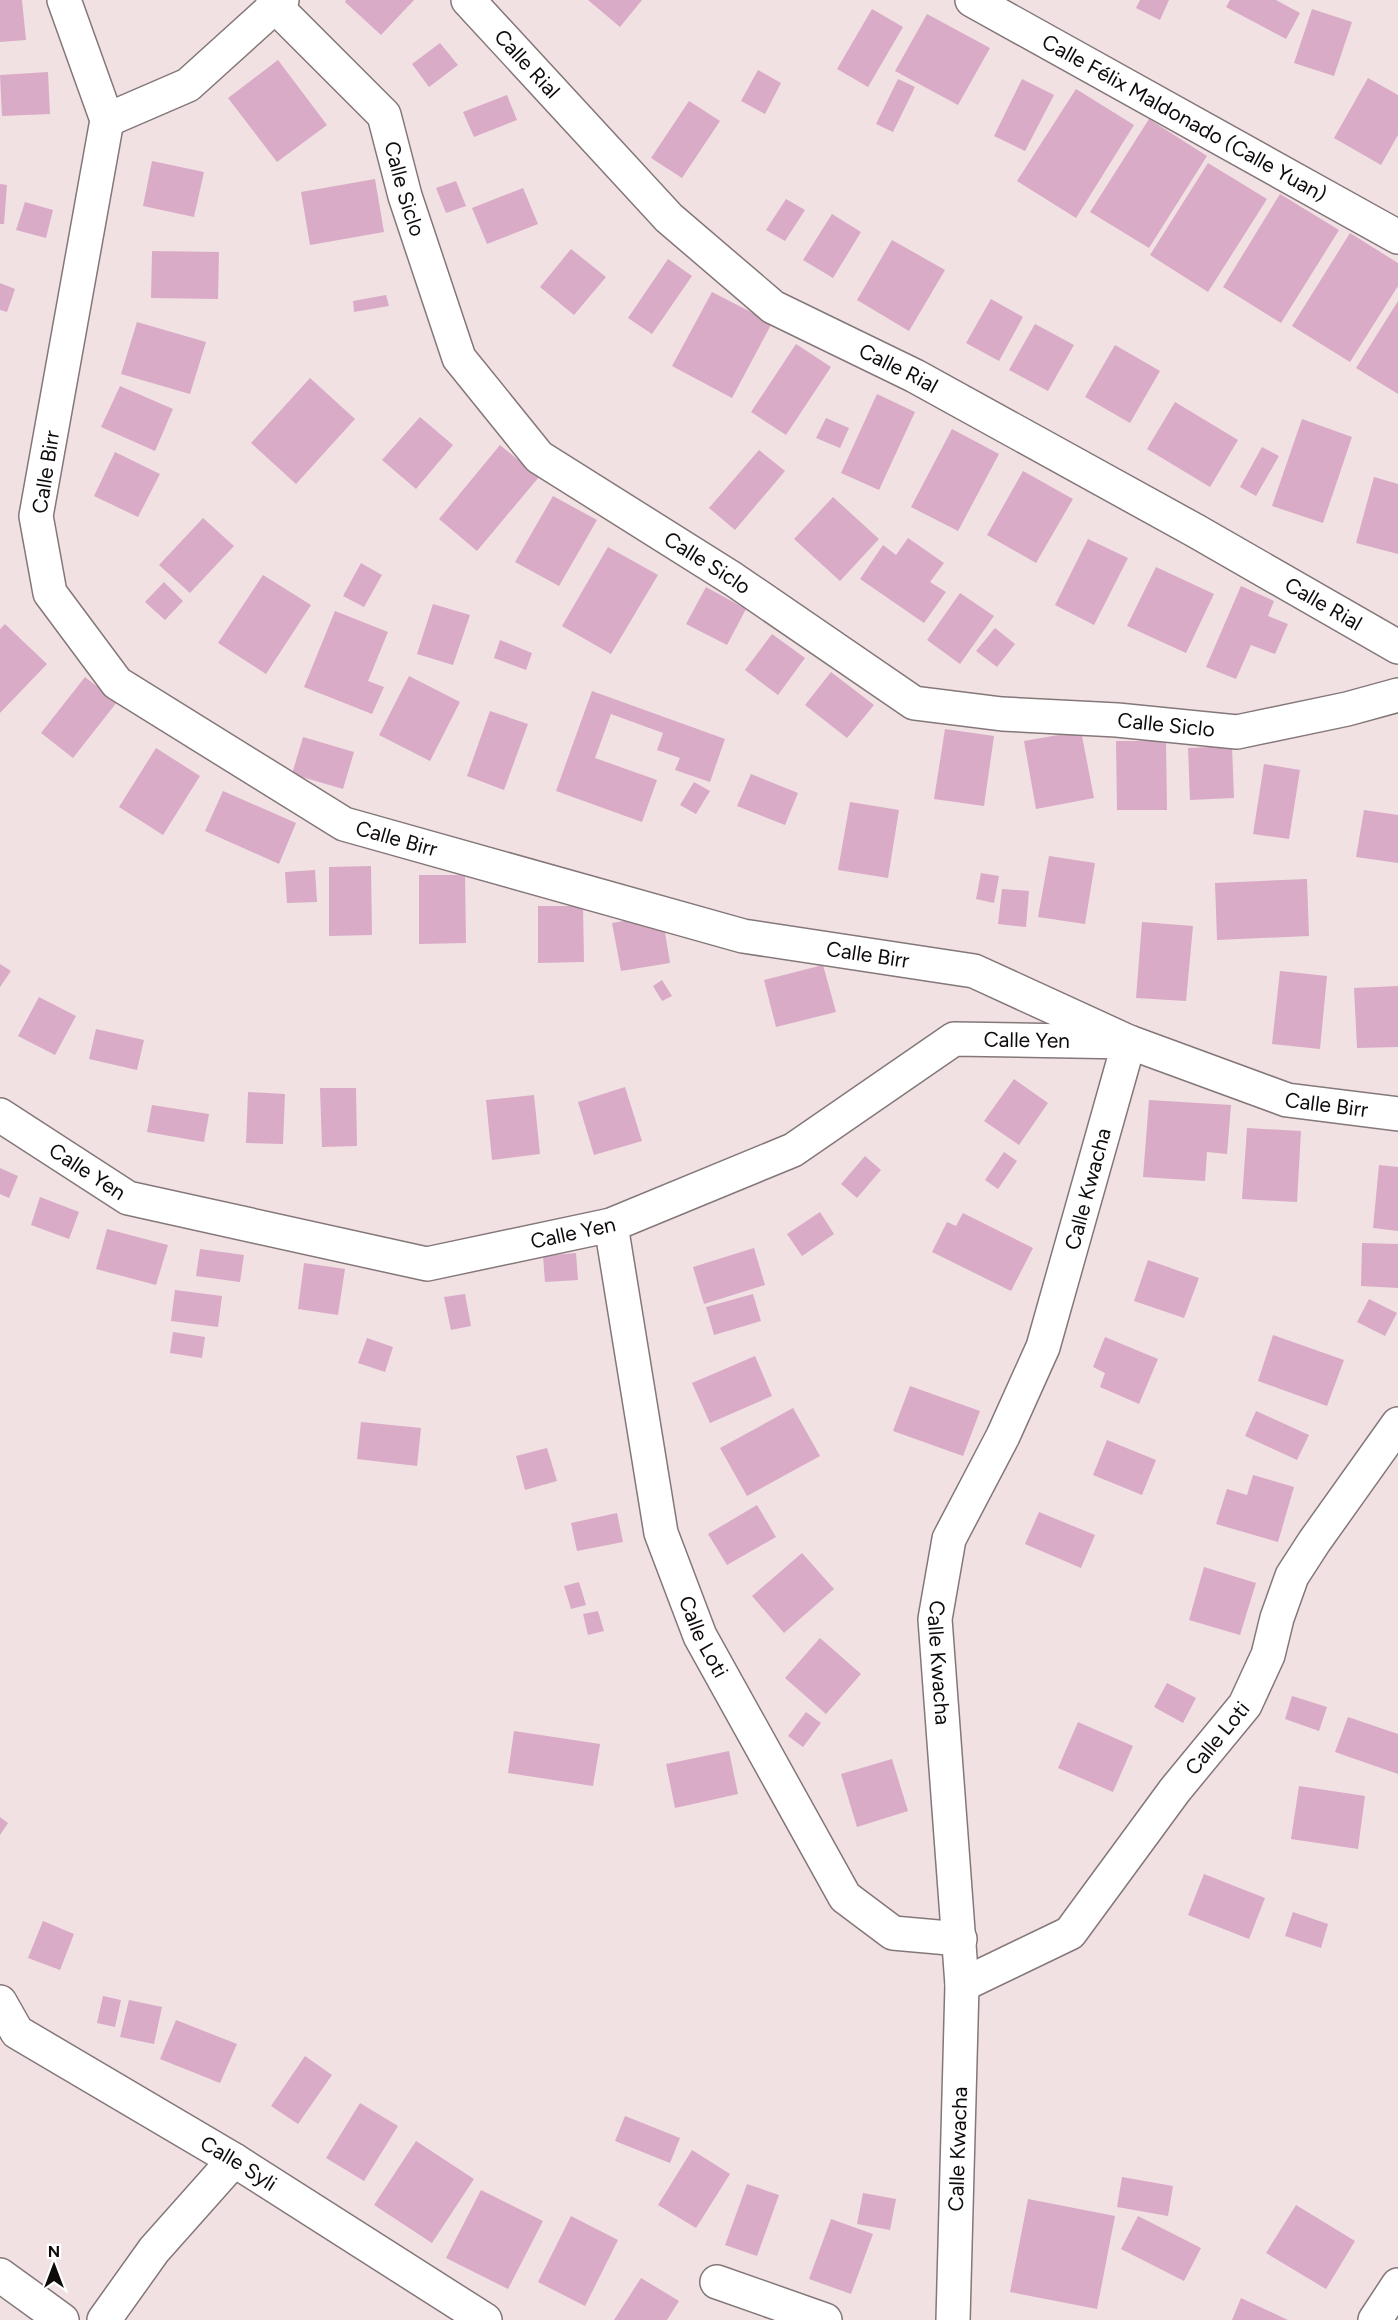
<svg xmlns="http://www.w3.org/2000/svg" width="1398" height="2320" viewBox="0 0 1398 2320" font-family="Figtree,sans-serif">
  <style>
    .building { fill: #d9abc6 }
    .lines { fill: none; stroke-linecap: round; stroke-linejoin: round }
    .minor-casing { stroke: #847779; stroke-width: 36 }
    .minor { stroke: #fff; stroke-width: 33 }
    .labels { text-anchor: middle; stroke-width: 6; stroke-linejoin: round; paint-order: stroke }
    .street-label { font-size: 21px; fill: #0f0b0b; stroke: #fff }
  </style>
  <rect width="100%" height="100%" fill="#f1e1e3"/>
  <path class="building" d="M0 0H22L26 40 0 42Z
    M346 0H414L381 35 345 2Z
    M588 0H642L620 27Z
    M1140 0H1169L1160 20 1136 8Z
    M1230 0H1276L1300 13 1286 39 1226 7Z
    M872 9 903 27 868 87 837 69Z
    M1312 9 1352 22 1334 76 1294 63Z
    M927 14 990 48 958 105 895 71Z
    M440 43 458 65 429 87 412 64Z
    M278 60 327 125 277 162 228 98Z
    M758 70 781 83 765 114 741 101Z
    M48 72 50 114 2 116 0 75Z
    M1368 78 1398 95V135L1381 165 1334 138Z
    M898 79 915 87 893 132 876 124Z
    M1022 79 1054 95 1025 151 994 136Z
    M1076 89 1134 125 1076 218 1017 181Z
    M507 95 517 120 474 137 463 112Z
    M689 101 720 121 682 178 651 158Z
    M1149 119 1207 156 1149 248 1090 212Z
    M152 161 204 172 194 217 143 206Z
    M1208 163 1267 199 1208 292 1150 255Z
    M375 179 384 232 310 245 301 192Z
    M456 181 466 206 446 213 436 188Z
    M0 184 7 185 4 224H0Z
    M523 188 538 224 487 244 472 208Z
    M1280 194 1339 230 1281 323 1223 287Z
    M786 199 805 210 785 241 766 230Z
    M25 202 53 210 46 238 16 230Z
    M832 214 861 232 833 278 803 260Z
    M1350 233 1398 263V286L1350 362 1292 326Z
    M892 240 945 270 909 331 857 300Z
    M571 249 606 277 574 315 540 287Z
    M152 251 219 252 218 299 151 298Z
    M668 259 692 276 652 334 628 318Z
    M0 283 15 289 7 312 0 310Z
    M712 292 772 323 732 398 672 366Z
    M386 295 389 306 354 312 353 301Z
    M991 299 1023 317 999 361 966 343Z
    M1398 301V394L1356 368Z
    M137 322 206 342 190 394 121 374Z
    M1035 324 1074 345 1048 391 1009 370Z
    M796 344 831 367 786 435 751 412Z
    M1115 345 1160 371 1130 423 1085 397Z
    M310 378 355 419 296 484 251 443Z
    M120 386 173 409 155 451 101 427Z
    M877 394 915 412 879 490 841 473Z
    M1175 402 1238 440 1210 487 1147 449Z
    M420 417 453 445 416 489 382 460Z
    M826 418 849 428 840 448 816 438Z
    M1302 419 1352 437 1323 523 1272 506Z
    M952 429 999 454 958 531 911 507Z
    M500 445 539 477 477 551 439 519Z
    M1262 447 1279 456 1256 496 1240 487Z
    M759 450 785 471 735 530 709 508Z
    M115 452 160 474 138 517 94 496Z
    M1023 471 1073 499 1036 563 987 535Z
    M1374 477 1398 484V554L1356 543Z
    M553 496 597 520 559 586 515 562Z
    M833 497 879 539 840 581 794 539Z
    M203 518 234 546 190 593 159 565Z
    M908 538 944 563 930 582 946 592 924 623 860 579 883 545 896 555Z
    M1088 539 1128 558 1094 625 1055 605Z
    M608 547 658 575 611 654 562 626Z
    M361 563 382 575 364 607 343 596Z
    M1156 567 1214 594 1186 653 1127 626Z
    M263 575 311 605 266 674 218 643Z
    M164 582 183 601 165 620 145 602Z
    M1241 586 1274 601 1268 616 1288 624 1275 654 1251 645 1236 679 1206 667Z
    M706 587 746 609 727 645 686 624Z
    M960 593 994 616 960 664 927 640Z
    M433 604 470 615 453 665 417 654Z
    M335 611 388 632 368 681 384 687 372 714 304 687Z
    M5 624 47 664 0 713V629Z
    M995 628 1015 644 997 667 976 651Z
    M772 634 805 658 778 695 745 670Z
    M500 640 532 653 526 670 494 658Z
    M831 672 874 705 847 738 805 705Z
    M409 676 460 702 430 761 379 735Z
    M85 677 117 702 73 758 41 733Z
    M592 691 725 739 710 782 675 770 680 758 657 750 663 733 611 714 595 758 657 780 642 822 556 791Z
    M490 711 528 724 504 790 467 776Z
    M945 729 994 736 984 806 934 799Z
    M1081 731 1094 798 1036 809 1024 741Z
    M303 737 354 752 343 789 292 774Z
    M1116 741H1166L1167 810H1117Z
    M1232 746 1234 798 1190 800 1188 748Z
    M156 748 200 776 163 835 119 807Z
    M1264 764 1300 770 1289 839 1253 834Z
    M751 774 798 793 785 825 737 806Z
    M694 782 710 791 696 814 680 805Z
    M223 791 296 823 279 864 205 831Z
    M850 802 899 810 888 878 838 870Z
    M1364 810 1398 815V863L1356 857Z
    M1049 856 1095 863 1085 924 1038 917Z
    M371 866 372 935 329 936V867Z
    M315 870 317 902 287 903 285 872Z
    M981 873 999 876 994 903 976 899Z
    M419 875H465L466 943 419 944Z
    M1307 879 1309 936 1217 940 1215 883Z
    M1002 889 1029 891 1026 927 998 924Z
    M538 906H583L584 962 538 963Z
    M662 914 670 963 621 971 612 923Z
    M1142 922 1193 926 1186 1001 1136 998Z
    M0 964 11 971 0 987Z
    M823 965 836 1012 776 1027 764 980Z
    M1280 971 1327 976 1320 1049 1272 1044Z
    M662 980 672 996 662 1001 653 986Z
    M1398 986V1047L1357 1048 1354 988Z
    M39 997 76 1016 55 1055 18 1036Z
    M96 1029 144 1040 137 1070 89 1059Z
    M1014 1079 1048 1103 1019 1145 984 1121Z
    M625 1087 642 1141 594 1155 578 1102Z
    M320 1088H356L357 1146 322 1147Z
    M248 1092 285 1094 283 1144 246 1143Z
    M534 1095 540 1154 492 1160 486 1100Z
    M1149 1100 1231 1105 1227 1154 1207 1152 1205 1181 1143 1177Z
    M152 1105 209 1114 204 1142 147 1132Z
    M1247 1128 1301 1131 1297 1202 1242 1199Z
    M1004 1152 1017 1161 998 1189 985 1180Z
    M865 1156 881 1170 857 1198 841 1184Z
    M1379 1165 1398 1167V1231L1373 1228Z
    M0 1168 18 1176 9 1198 0 1194Z
    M40 1197 79 1212 69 1239 31 1225Z
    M820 1212 834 1234 802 1256 787 1234Z
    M963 1213 1033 1248 1011 1291 932 1252 947 1222 956 1226Z
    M107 1229 168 1245 156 1285 96 1269Z
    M1362 1243 1398 1244V1288L1361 1286Z
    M754 1248 765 1285 704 1304 693 1267Z
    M200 1249 244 1255 240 1282 196 1276Z
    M576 1253 578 1280 545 1282 543 1256Z
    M1148 1260 1199 1278 1184 1318 1134 1301Z
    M304 1263 345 1269 338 1315 298 1309Z
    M175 1290 222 1296 218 1327 171 1321Z
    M465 1294 471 1326 451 1330 444 1297Z
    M753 1294 761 1321 714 1335 706 1307Z
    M1369 1299 1397 1313 1385 1336 1357 1322Z
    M173 1332 205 1337 202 1358 170 1353Z
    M1273 1335 1344 1360 1327 1406 1258 1381Z
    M1105 1337 1158 1359 1139 1404 1100 1387 1105 1373 1093 1367Z
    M367 1338 393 1347 385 1372 358 1363Z
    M755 1356 772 1396 710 1423 692 1383Z
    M910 1386 980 1411 963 1456 893 1431Z
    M793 1408 820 1456 747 1496 720 1448Z
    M1256 1411 1309 1435 1297 1460 1245 1436Z
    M361 1422 421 1428 417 1466 357 1459Z
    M1107 1440 1156 1460 1142 1495 1093 1475Z
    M547 1448 557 1481 525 1490 516 1456Z
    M1253 1475 1294 1487 1278 1542 1216 1524 1227 1489 1247 1495Z
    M757 1505 776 1537 727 1565 708 1534Z
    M1039 1512 1095 1535 1081 1568 1025 1544Z
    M617 1513 623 1542 577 1551 571 1523Z
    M802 1553 834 1589 784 1633 752 1596Z
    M1204 1567 1256 1583 1240 1635 1189 1620Z
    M579 1582 586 1605 571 1609 564 1586Z
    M598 1611 604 1631 588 1635 583 1614Z
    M820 1638 861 1674 826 1714 785 1678Z
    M1167 1683 1196 1698 1183 1723 1154 1707Z
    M1292 1696 1327 1707 1319 1731 1285 1719Z
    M806 1712 821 1723 803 1747 788 1736Z
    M1348 1717 1398 1734V1774L1335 1752Z
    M1078 1722 1133 1746 1113 1792 1058 1768Z
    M514 1731 600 1744 593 1786 508 1773Z
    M729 1751 738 1794 675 1808 666 1764Z
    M892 1759 908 1811 857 1827 841 1774Z
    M1299 1786 1365 1796 1358 1849 1291 1839Z
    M0 1817 8 1823 0 1835Z
    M1204 1874 1265 1898 1249 1939 1188 1915Z
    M1293 1912 1328 1924 1321 1948 1285 1936Z
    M43 1921 74 1934 60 1970 28 1958Z
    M103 1996 121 2000 115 2027 97 2023Z
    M129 2000 162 2007 154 2044 120 2037Z
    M176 2020 237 2044 220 2083 160 2059Z
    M305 2056 332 2075 298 2124 271 2106Z
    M360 2103 398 2126 364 2181 326 2158Z
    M625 2116 680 2138 670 2163 615 2141Z
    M416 2141 474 2179 432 2243 374 2205Z
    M692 2150 730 2174 696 2228 658 2205Z
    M1122 2177 1173 2186 1168 2216 1117 2207Z
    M747 2184 779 2195 757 2256 725 2245Z
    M481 2190 543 2221 508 2289 446 2258Z
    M863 2193 896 2199 890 2230 857 2224Z
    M1028 2199 1115 2216 1097 2309 1010 2292Z
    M1296 2205 1355 2241 1326 2289 1266 2253Z
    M571 2216 618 2240 585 2306 538 2282Z
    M1138 2216 1201 2248 1184 2281 1121 2249Z
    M831 2219 873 2234 851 2294 809 2279Z
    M641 2278 679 2301 667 2320H614Z
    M1241 2298 1288 2320H1232Z"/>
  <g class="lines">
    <defs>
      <g id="minor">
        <path id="s1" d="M64 0 107 120 36 516 50 593 117 683 344 824 743 936 974 971 1129 1042 1287 1100 1398 1114"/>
        <path id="s2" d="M273 0 275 6 384 115 405 196 459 358 539 457 733 579 914 703 1002 714 1117 720 1237 732 1347 709 1398 695"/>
        <path id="s3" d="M468 0 669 218 773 307 915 376 1196 531 1398 647"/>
        <path id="s4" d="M972 0 1398 237"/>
        <path d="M107 120 188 85 282 0"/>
        <path id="s5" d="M0 1115 128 1198 427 1264 611 1225 793 1150 954 1039 1129 1042 1043 1347 1003 1436 949 1539 935 1619 962 1985 953 2320"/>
        <path id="s6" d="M611 1225 661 1533 700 1636 845 1897 893 1933 960 1939"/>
        <path id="s7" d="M962 1985 1070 1933 1175 1790 1245 1705 1268 1655 1277 1618 1292 1576 1314 1542 1398 1424"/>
        <path id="s8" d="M0 2002 17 2032 234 2160 485 2320"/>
        <path d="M0 2275 62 2320"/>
        <path d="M717 2282 825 2320"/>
        <path d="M104 2320 154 2250 234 2160"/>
        <path d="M1375 2320 1398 2285"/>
      </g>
    </defs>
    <use href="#minor" class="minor-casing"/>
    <use href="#minor" class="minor"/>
  </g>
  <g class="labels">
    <g class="street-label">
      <text dy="7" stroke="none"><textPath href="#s3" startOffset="87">Calle Rial</textPath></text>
      <text dy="7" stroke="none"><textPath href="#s4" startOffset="243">Calle Félix Maldonado (Calle Yuan)</textPath></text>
      <text dy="7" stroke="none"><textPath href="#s2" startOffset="237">Calle Siclo</textPath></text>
      <text dy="7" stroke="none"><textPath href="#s3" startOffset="573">Calle Rial</textPath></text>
      <text transform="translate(46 472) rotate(-81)" y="7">Calle Birr</text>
      <text dy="7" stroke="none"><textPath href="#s2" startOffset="741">Calle Siclo</textPath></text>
      <text dy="7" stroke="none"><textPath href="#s3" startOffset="1059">Calle Rial</textPath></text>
      <text dy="7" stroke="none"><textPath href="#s2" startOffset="1244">Calle Siclo</textPath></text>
      <text dy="7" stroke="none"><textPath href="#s1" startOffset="1042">Calle Birr</textPath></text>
      <text dy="7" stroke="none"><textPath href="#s1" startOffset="1528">Calle Birr</textPath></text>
      <text dy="7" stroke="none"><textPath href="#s5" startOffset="1112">Calle Yen</textPath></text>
      <text dy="7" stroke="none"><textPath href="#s1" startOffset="2014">Calle Birr</textPath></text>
      <text dy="7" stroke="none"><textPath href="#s5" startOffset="104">Calle Yen</textPath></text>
      <text transform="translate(1088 1189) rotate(-75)" y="7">Calle Kwacha</text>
      <text dy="7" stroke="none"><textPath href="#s5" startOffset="608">Calle Yen</textPath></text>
      <text dy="7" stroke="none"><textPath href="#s6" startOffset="424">Calle Loti</textPath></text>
      <text dy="7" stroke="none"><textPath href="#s5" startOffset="1870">Calle Kwacha</textPath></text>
      <text dy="7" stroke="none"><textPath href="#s7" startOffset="364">Calle Loti</textPath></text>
      <text transform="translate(958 2149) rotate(-88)" y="7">Calle Kwacha</text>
      <text dy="7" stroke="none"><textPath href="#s8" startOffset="292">Calle Syli</textPath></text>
    </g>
  </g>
  <g transform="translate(54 2266)" stroke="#ffffff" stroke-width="4.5" paint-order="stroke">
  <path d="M0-4.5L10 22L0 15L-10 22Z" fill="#0f0b0b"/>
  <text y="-9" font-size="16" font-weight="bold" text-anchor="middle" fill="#0f0b0b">N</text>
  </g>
</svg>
